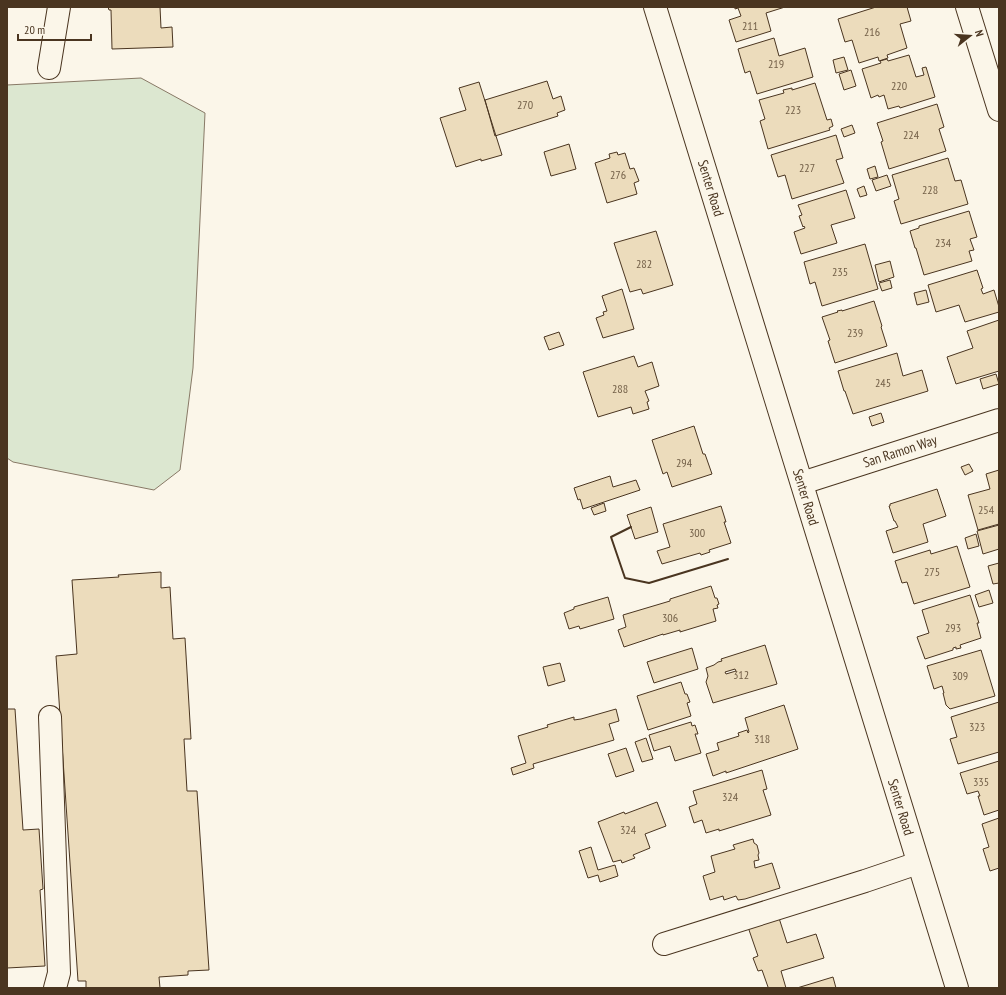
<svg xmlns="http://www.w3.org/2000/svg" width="1006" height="995" viewBox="0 0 1006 995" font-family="'PT Sans Narrow',sans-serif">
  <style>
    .green { fill: #dce7d0; stroke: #887966 }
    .building { fill: #ecdcbc; stroke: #4a3520; fill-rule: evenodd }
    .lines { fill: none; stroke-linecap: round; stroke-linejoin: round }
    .minor-casing { stroke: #4a3520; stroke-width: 24 }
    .major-casing { stroke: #4a3520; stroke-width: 24 }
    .minor { stroke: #fbf6e9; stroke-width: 22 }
    .major { stroke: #fbf6e9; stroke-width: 22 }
    .wall { stroke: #4a3520; stroke-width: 2 }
    .labels { text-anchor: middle; stroke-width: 3; stroke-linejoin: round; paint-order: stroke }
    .number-label { font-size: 12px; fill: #725f47 }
    .street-label { font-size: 14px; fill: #4a3520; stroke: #fbf6e9 }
  </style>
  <rect width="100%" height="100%" fill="#fbf6e9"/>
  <path class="green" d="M141 78 205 113 193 368 180 470 154 490 13 462 7 458V85Z"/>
  <path class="building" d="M108 7H160L161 28 172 27 173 47 112 49 111 10H109Z
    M735 7H785L766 13 771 31 736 42 729 20 741 16 738 8 735 9Z
    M876 7H907L911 21 900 24 907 48 887 55 888 58 879 61 878 57 859 63 852 40 845 42 838 19Z
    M774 38 779 56 805 48 813 77 757 94 750 71 745 73 738 49Z
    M909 55 916 77 924 75 922 68 926 67 935 97 900 108 899 106 888 109 884 95 879 97 878 95 871 98 862 69 881 63 880 61 887 59 888 61Z
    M844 57 848 70 836 73 833 60Z
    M851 70 856 86 844 90 839 74Z
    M547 81 553 99 561 96 565 110 557 113 558 116 495 136 485 100Z
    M479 82 502 155 481 161V159L456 167 440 118 466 110 459 88Z
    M815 83 827 120 831 119 833 126 829 128 830 130 768 149 760 121 765 119 759 100 784 93 783 90 792 88V90Z
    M937 104 944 127 939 129 946 151 889 169 881 142 883 141 877 123Z
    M852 125 855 133 844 137 841 129Z
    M836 135 843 158 836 160 844 183 792 199 785 175 778 177 771 155Z
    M569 144 576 169 551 176 544 152Z
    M617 152 618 155 625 153 630 169 634 168 639 181 634 183 637 194 607 203 595 163 610 158 609 154Z
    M948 158 955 181 961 180 968 204 901 224 894 201 899 199 892 175Z
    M875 166 878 177 870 179 867 169Z
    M887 175 891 186 876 191 872 180Z
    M864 186 867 195 860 197 857 189Z
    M846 190 855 218 831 225 837 243 801 254 794 232 805 228 804 226 803 227 799 216 802 215 798 205Z
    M969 211 977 237 970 239 974 250 969 251 972 261 924 275 916 248H915L910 231 919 228V226Z
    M656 231 673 285 643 294 641 289 630 292 614 243Z
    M865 244 878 289 822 306 815 282 810 284 804 262Z
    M890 261 894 277 879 282 875 265Z
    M977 270 983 288 981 289 983 294 994 290 999 307V312L965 322 959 305 936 312 928 285Z
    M890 280 892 288 882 291 879 283Z
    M622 289 634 329 603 338 596 318 604 315 603 312 607 311 602 296Z
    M926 290 929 302 917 305 914 293Z
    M874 301 882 326 881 327 887 346 835 363 828 341 830 340 822 317 838 312 837 311 842 310V311Z
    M999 320V371L956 384 947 357 973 348 967 331Z
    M559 332 564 345 549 350 544 337Z
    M897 353 903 376 922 370 928 391 853 414 845 391H844L838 371Z
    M634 356 638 367 652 362 659 386 645 391 649 401 647 402 649 409 633 414 631 407 598 417 583 372Z
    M996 374 999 384 983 389 980 379Z
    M881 413 884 422 872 426 869 417Z
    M694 426 703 454H705L712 474 672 487 667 472 663 474 652 440Z
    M969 464 973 471 965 475 961 467Z
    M999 470V524L978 530 968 495 990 489 986 474Z
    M610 476 613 487 636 480 640 490 583 509 580 499 578 500 574 488Z
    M937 489 946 516 923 524 928 542 893 553 886 531 898 527 895 521H894L889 506H890V504Z
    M604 503 606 511 594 515 591 508Z
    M721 506 726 522H724L731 543 709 550 710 552 701 555 700 553 662 564 657 551 670 547 663 524Z
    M651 507 658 532 635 539 627 515Z
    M999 525V549L983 554 977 531Z
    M976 534 979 546 968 549 965 538Z
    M957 546 970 587 914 604 907 582 902 583 895 561 930 550 931 554Z
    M999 563V583L993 584 988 566Z
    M161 572V588L170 587 173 639 185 638 191 739H184L187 791H197L209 970 188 971V975L159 977 160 988H86V981H78L56 656 77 654 72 580 119 577 118 575Z
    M711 586 715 598H717L719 604 717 605 718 608 713 609 716 621 680 632V630L663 635V634L624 647 618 630 626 627 623 615 670 601V599Z
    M989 590 993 603 979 607 975 595Z
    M970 595 979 623H977L981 638 960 645 961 648 956 649V647L953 648V650L925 659 917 637 929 633 922 610Z
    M608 597 614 619 580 629 579 626 569 629 564 613 574 609V607Z
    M765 645 777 684 713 703 706 682 708 676 706 668 714 665 718 662 722 661 721 659ZM735 669 736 671 726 674 725 672Z
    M692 648 698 669 654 683 647 662Z
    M981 650 995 696 950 709 946 705 943 693H944L942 686 934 689 927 666Z
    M560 663 565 681 548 686 543 667Z
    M681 682 685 694H687L690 702 687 703 691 716 648 730 637 696Z
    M999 702V752L958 764 950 739 957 737 951 717Z
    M784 705 798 749 726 773V771L713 776 706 754 719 750 717 743 739 736 738 733 747 730 748 733 749 732 745 718Z
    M7 709H15L23 830 39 829 43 889 40 890 45 966 7 968Z
    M616 709 619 721 609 724 614 740 533 764 534 768 513 775 511 768 526 763 518 736 548 727 547 725 574 717V720L581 719Z
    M691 722 692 726 695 725 698 734H695L701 753 675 761 670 746 654 751 649 735Z
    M646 738 653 759 642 762 635 742Z
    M626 748 634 771 616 777 608 754Z
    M999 761V810L984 815 978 796H980L978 791 967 794 960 773Z
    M762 770 767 789 763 790 771 815 719 831V829L706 833 702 820 694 823 689 807 697 804 693 791Z
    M657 802 666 826 645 834 650 848 633 855 635 858 622 863 621 860 613 862 598 822 624 812 625 814Z
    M999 818V868L990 871 983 849 989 847 982 824Z
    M753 839 754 843 757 845 759 853 758 855 759 860 754 861 755 868 772 863 780 888 745 899 738 900 736 896 724 900 723 896 710 900 703 876 715 872 711 856 735 849 733 845Z
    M591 847 598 870 615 865 618 876 600 882 598 875 588 878 579 851Z
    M779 918 787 943 816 934 824 958 781 971 786 988H769L768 987 762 970 758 971 753 958 758 956 748 927Z
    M833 977 836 988H797Z"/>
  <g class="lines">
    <defs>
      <path id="minor" d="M967 7 999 110
        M49 68 59 7
        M802 483 999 420
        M50 717 59 973 55 988
        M664 944 865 881 918 863"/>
      <path id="major" d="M655 7 957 988"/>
    </defs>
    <use href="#minor" class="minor-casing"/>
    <use href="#major" class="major-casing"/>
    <use href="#minor" class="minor"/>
    <use href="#major" class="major"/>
    <path class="wall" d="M631 527 611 537 625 578 649 583 728 559"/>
  </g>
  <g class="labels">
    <g class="number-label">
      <text x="750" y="30">211</text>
      <text x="872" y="36">216</text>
      <text x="776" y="68">219</text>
      <text x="899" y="90">220</text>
      <text x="525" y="109">270</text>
      <text x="793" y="114">223</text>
      <text x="911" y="139">224</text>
      <text x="807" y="172">227</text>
      <text x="618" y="179">276</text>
      <text x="930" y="194">228</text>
      <text x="943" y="247">234</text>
      <text x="644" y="268">282</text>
      <text x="840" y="276">235</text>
      <text x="855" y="337">239</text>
      <text x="883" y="387">245</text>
      <text x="620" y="393">288</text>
      <text x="684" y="467">294</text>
      <text x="986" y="514">254</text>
      <text x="697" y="537">300</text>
      <text x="932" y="576">275</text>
      <text x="670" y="622">306</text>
      <text x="953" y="632">293</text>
      <text x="741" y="679">312</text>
      <text x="960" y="680">309</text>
      <text x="977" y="731">323</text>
      <text x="762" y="743">318</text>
      <text x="981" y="786">335</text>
      <text x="730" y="801">324</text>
      <text x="628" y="834">324</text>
    </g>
    <g class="street-label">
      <text transform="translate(711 188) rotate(73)" y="5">Senter Road</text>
      <text transform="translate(900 451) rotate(-18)" y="5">San Ramon Way</text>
      <text transform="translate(806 497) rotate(73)" y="5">Senter Road</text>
      <text transform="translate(901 807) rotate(73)" y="5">Senter Road</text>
    </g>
  </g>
  <rect width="1006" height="995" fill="none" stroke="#4a3520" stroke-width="16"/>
  <g transform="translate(970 36) rotate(73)" stroke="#fbf6e9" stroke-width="3" paint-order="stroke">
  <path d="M0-3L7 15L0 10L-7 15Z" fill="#4a3520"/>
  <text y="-6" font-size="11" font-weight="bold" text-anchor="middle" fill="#4a3520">N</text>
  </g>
  <path d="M18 34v6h73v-6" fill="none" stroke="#4a3520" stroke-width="2"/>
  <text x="24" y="34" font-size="12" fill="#4a3520" stroke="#fbf6e9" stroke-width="3" paint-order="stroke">20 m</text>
</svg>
